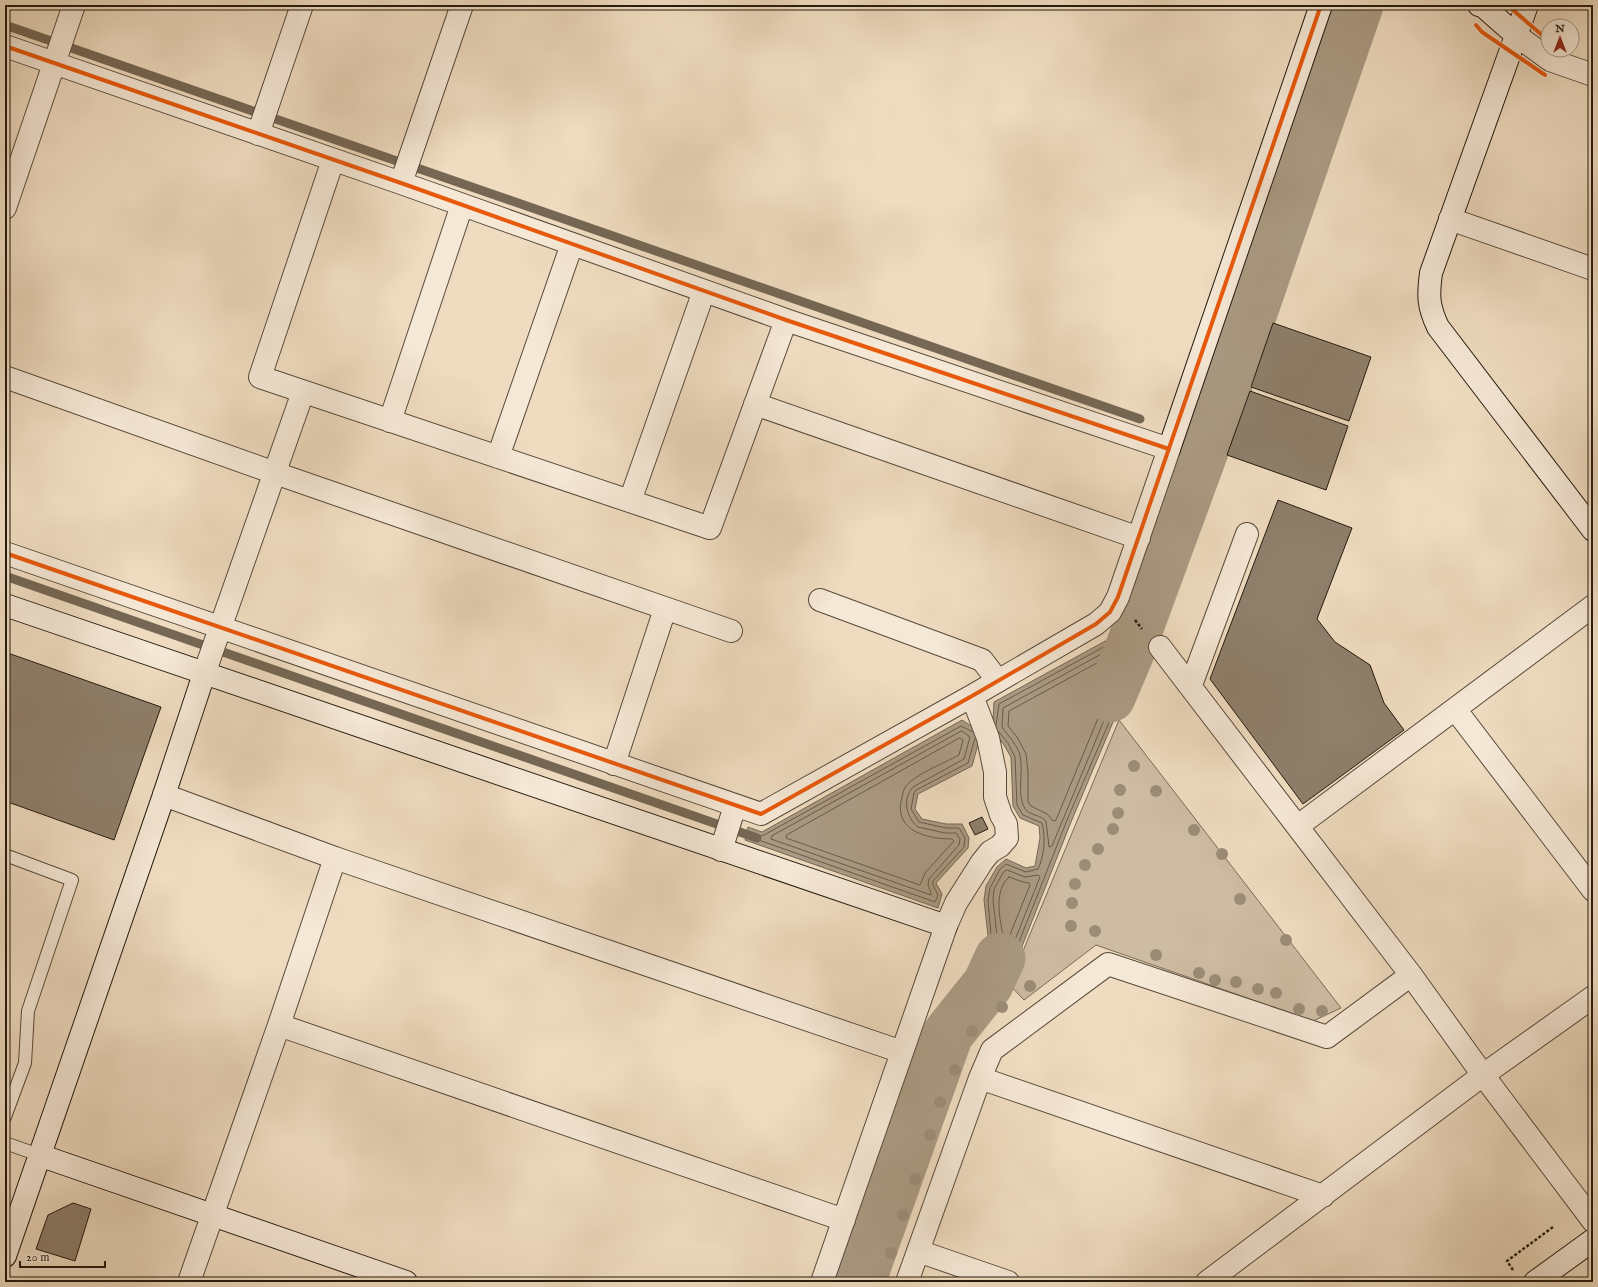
<svg xmlns="http://www.w3.org/2000/svg" width="1598" height="1287" viewBox="0 0 1598 1287" font-family="'IM FELL English',serif">
  <style>
    .green { fill: #cdbba2; stroke: #796a58 }
    .water { fill: #aa9a83; stroke: #756754 }
    .lines { fill: none; stroke-linecap: round; stroke-linejoin: round }
    .shore { stroke: #685a48; stroke-width: 1 }
    .stream { stroke: #756754; stroke-width: 9 }
    .river { stroke: #aa9a83; stroke-width: 51 }
    .building { fill: #8e7f6b; stroke: #251a0e }
    .lane-casing { stroke: #584a3a; stroke-width: 14 }
    .street-casing { stroke: #584a3a; stroke-width: 24 }
    .secondary-casing { stroke: #251a0e; stroke-width: 24 }
    .path { stroke: #251a0e; stroke-width: 2.5; stroke-dasharray: 3 2; stroke-linecap: butt }
    .lane { stroke: #f5e8d6; stroke-width: 12 }
    .street { stroke: #f5e8d6; stroke-width: 22 }
    .secondary { stroke: #f5e8d6; stroke-width: 22 }
    .cycleway-casing { stroke: #f5e8d6; stroke-width: 6 }
    .cycleway { stroke: #e8590c; stroke-width: 4 }
    .tree { fill: #9b8c76 }
  </style>
  <rect width="100%" height="100%" fill="#efdcc0"/>
  <filter id="stains"><feTurbulence type="fractalNoise" baseFrequency=".005" numOctaves="4"/><feColorMatrix values="0 0 0 0 .2 0 0 0 0 .09 0 0 0 0 .02 0 0 0 .5 -.17"/></filter>
  <radialGradient id="worn" r=".72"><stop offset=".6" stop-color="#630" stop-opacity="0"/><stop offset="1" stop-color="#630" stop-opacity=".3"/></radialGradient>
  <path class="green" d="M1119 720 1341 1008 1313 1021 1096 945 1024 1000 1006 981 1023 951Z"/>
  <path class="water" d="M1123 614 1145 646 1071 822 1021 949 993 999 967 1020 955 1012 971 993 989 944 984 900 986 886 997 867 1006 859 1026 868 1035 866 1040 838 1039 826 1020 818 1013 806 1011 757 1004 745 994 731 979 741 972 766 918 794 915 809 922 819 946 824H962L969 838 968 848 936 883 942 894 938 908 745 840 748 827 762 832 962 720 976 729 993 722 994 702 1109 639Z"/>
  <g class="lines">
    <path class="shore" d="M1123 634H1126L1134 648 1052 846 1049 847 1046 821C1041 815 1029 815 1025 809 1016 794 1024 773 1020 756 1018 745 1008 736 1002 727L1003 708 1114 647Z
      M1124 645H1126L1127 648 1056 820 1053 821 1047 814 1031 806 1028 802V772L1026 754 1017 737 1008 726 1009 711 1117 652Z
      M996 725 999 704 1111 643 1123 624H1125L1140 645 1117 704 1067 820 1017 947 990 996 966 1015 962 1012V1010L974 994 992 946 988 900 990 888 1000 869 1006 864 1026 872 1038 869C1044 857 1046 836 1042 823L1023 815 1017 805 1015 757 1008 743 998 731
      M962 731 970 737 964 759 913 787C902 799 906 817 918 827L945 833H956L960 839 959 845 929 879 928 885 931 893V895L771 839 772 836Z
      M973 732 961 726 764 835 761 836 752 833 750 837 935 902 938 895 933 885V881L964 847 965 838 959 828H946L919 822 911 809 914 793 916 790 968 763 975 738
      M960 738 963 740 959 755C946 762 917 774 908 784 903 788 903 795 901 801 895 832 929 839 952 839L954 841 925 873 920 885 786 838 787 835Z
      M1007 870 1025 877 1038 875 1040 877 1013 945 987 993 981 996 980 994 998 945 993 900 994 889 1003 873Z
      M1009 877 1023 882 1029 883 1030 885 1007 942 1005 944 1004 942C1001 923 992 892 1009 877Z"/>
    <path class="stream" d="M5 25 1140 419
      M1198 439 1206 442
      M5 576 757 838"/>
    <path class="river" d="M1110 697 1129 652 1221 402 1358 5
      M860 1282 948 1034 988 984 1000 958"/>
  </g>
  <path class="building" d="M1273 323 1371 357 1349 421 1251 387Z
    M1250 391 1348 426 1326 490 1227 455Z
    M1278 500 1352 528 1317 619 1335 642 1370 665 1384 703 1404 730 1303 804 1210 679Z
    M5 652 161 707 114 840 5 801Z
    M982 817 988 829 975 835 969 823Z
    M73 1203 91 1209 75 1261 36 1249 48 1215Z"/>
  <g class="lines">
    <defs>
      <path id="lane" d="M5 855 72 880 28 1011 25 1063 5 1117
        M5 1143 39 1155"/>
      <path id="street" d="M1516 35 1550 60 1593 75
        M5 46 401 183 786 320 1169 449 1118 597 1110 612 1096 624 972 696 761 814 5 553
        M258 134 302 5
        M333 160 260 377 710 528 786 320
        M401 183 462 5
        M5 208 74 5
        M1450 219 1593 269
        M5 377 275 473 731 631
        M755 404 1139 538
        M390 421 462 205
        M498 457 572 244
        M630 501 704 291
        M820 600 982 660 998 681
        M1160 647 1411 975 1483 1075 1593 1221
        M204 674 303 392
        M1191 685 1247 534
        M1455 709 1593 890
        M614 764 665 609
        M164 795 335 858 902 1052
        M1298 826 1593 606
        M721 850 735 806
        M279 1025 844 1220
        M980 1078 1323 1196
        M918 1251 1008 1282
        M189 1282 279 1025 335 858
        M822 1282 946 926 956 903 982 862 990 852 1000 846 1007 838 1006 824 1001 815 995 797V772L988 738 972 696
        M907 1282 980 1078 992 1050 1108 964 1327 1037 1411 975
        M1207 1282 1483 1075 1593 997"/>
      <path id="secondary" d="M1479 5 1483 6 1516 35
        M1527 5 1431 273C1428 296 1428 306 1438 327L1593 530
        M1169 449 1321 5
        M5 605 946 926
        M39 1155 406 1282
        M5 1256 164 795 204 674
        M1535 1282 1593 1240"/>
    </defs>
    <use href="#lane" class="lane-casing"/>
    <use href="#street" class="street-casing"/>
    <use href="#secondary" class="secondary-casing"/>
    <path class="path" d="M1135 620 1142 629
      M1513 1270 1507 1261 1553 1227"/>
    <use href="#lane" class="lane"/>
    <use href="#street" class="street"/>
    <use href="#secondary" class="secondary"/>
    <defs>
      <path id="cycleway" d="M1507 5 1548 40
        M1476 25 1482 32 1545 75
        M5 46 401 183 786 320 1169 449
        M5 553 761 814 972 696 1096 624 1110 612 1118 597 1321 5"/>
    </defs>
    <use href="#cycleway" class="cycleway-casing"/>
    <use href="#cycleway" class="cycleway"/>
  </g>
  <g class="tree">
    <circle cx="1134" cy="766" r="6"/>
    <circle cx="1120" cy="790" r="6"/>
    <circle cx="1156" cy="791" r="6"/>
    <circle cx="1118" cy="813" r="6"/>
    <circle cx="1113" cy="829" r="6"/>
    <circle cx="1194" cy="830" r="6"/>
    <circle cx="1098" cy="849" r="6"/>
    <circle cx="1222" cy="854" r="6"/>
    <circle cx="1085" cy="865" r="6"/>
    <circle cx="1075" cy="884" r="6"/>
    <circle cx="1240" cy="899" r="6"/>
    <circle cx="1072" cy="903" r="6"/>
    <circle cx="1071" cy="926" r="6"/>
    <circle cx="1095" cy="931" r="6"/>
    <circle cx="1286" cy="940" r="6"/>
    <circle cx="1156" cy="955" r="6"/>
    <circle cx="1199" cy="973" r="6"/>
    <circle cx="1215" cy="980" r="6"/>
    <circle cx="1236" cy="982" r="6"/>
    <circle cx="1030" cy="986" r="6"/>
    <circle cx="1258" cy="989" r="6"/>
    <circle cx="1276" cy="993" r="6"/>
    <circle cx="1002" cy="1007" r="6"/>
    <circle cx="1299" cy="1009" r="6"/>
    <circle cx="1322" cy="1011" r="6"/>
    <circle cx="972" cy="1031" r="6"/>
    <circle cx="955" cy="1070" r="6"/>
    <circle cx="940" cy="1102" r="6"/>
    <circle cx="930" cy="1135" r="6"/>
    <circle cx="915" cy="1179" r="6"/>
    <circle cx="903" cy="1215" r="6"/>
    <circle cx="891" cy="1253" r="6"/>
  </g>
  <rect width="1598" height="1287" fill="none" stroke="#efdcc0" stroke-width="20"/>
  <rect x="6" y="6" width="1586" height="1275" fill="none" stroke="#251a0e" stroke-width="2"/>
  <rect x="10" y="10" width="1578" height="1267" fill="none" stroke="#251a0e"/>
  <g transform="translate(1560 38)"><circle r="19" fill="#f5e8d6" stroke="#a29686"/>
  <path d="M0-3L7 15L0 10L-7 15Z" fill="#8f2418"/>
  <text y="-6" font-size="11" font-weight="bold" text-anchor="middle" fill="#251a0e">N</text>
  </g>
  <path d="M20 1261v6h85v-6" fill="none" stroke="#251a0e" stroke-width="2"/>
  <text x="26" y="1261" font-size="12" fill="#251a0e" stroke="#f5e8d6" stroke-width="3" paint-order="stroke">20 m</text>
  <rect width="100%" height="100%" filter="url(#stains)"/>
  <rect width="100%" height="100%" fill="url(#worn)"/>
</svg>
